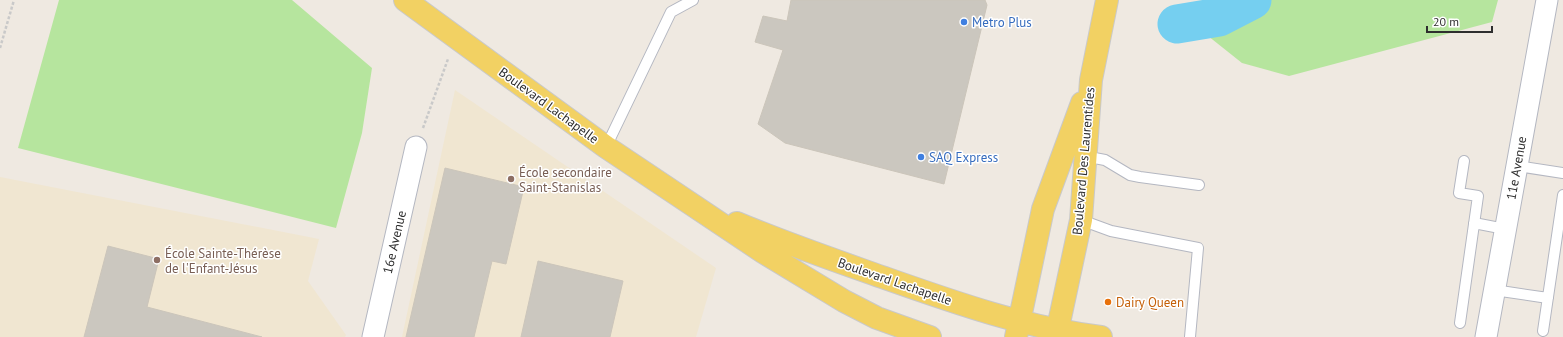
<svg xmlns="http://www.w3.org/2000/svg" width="1563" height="337" viewBox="0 0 1563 337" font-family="'PT Sans',sans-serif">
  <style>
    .education { fill: #f0e6d1 }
    .green { fill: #b6e59e }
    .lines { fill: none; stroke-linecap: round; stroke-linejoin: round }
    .river { stroke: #75cff0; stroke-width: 39 }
    .building { fill: #cbc7bf; stroke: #cbc5ba }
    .lane-casing { stroke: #b4b7c1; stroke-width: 12 }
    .street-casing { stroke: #b4b7c1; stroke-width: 23 }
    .primary-casing { stroke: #c9c9c9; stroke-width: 24 }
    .path { stroke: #c9c9c9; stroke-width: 2.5; stroke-dasharray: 3 2; stroke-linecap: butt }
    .lane { stroke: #fff; stroke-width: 10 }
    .street { stroke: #fff; stroke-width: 21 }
    .primary { stroke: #f2d163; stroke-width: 22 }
    .shop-dot { fill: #3f7fe0; stroke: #fff; stroke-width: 1.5 }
    .education-dot { fill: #8d6e63; stroke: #fff; stroke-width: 1.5 }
    .food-dot { fill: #e8710a; stroke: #fff; stroke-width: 1.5 }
    .labels { text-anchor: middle; stroke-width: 3; stroke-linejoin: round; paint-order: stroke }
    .shop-label { font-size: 13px; fill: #366cbe; stroke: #fff; text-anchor: start }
    .street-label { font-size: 13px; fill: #2e2e2e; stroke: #fff }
    .education-label { font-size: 13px; fill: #785e54; stroke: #fff; text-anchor: start }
    .food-label { font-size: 13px; fill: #c56008; stroke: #fff; text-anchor: start }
  </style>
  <rect width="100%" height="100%" fill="#efe9e1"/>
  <path class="education" d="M455 90 716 268 696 337H402Z
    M0 177 319 239 308 281 346 335 345 337H0Z"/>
  <path class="green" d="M59 0H292L372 68 362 133 336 228 18 148Z
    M1210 0H1498L1492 22 1289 76 1242 63 1198 28 1197 7Z"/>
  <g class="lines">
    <path class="river" d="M1177 24 1219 17 1252 0"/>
  </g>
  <path class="building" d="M791 0H985L987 5 944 184 785 143 758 124 783 50 755 42 763 16 787 21Z
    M445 168 524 187 506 264 492 261 474 337H406Z
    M108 246 159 259 147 307 262 337H84Z
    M538 261 623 281 610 337H521Z"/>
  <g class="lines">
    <defs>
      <path id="lane" d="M606 147 671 12 693 0
        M1084 156 1105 160 1130 175 1140 177 1199 185
        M1517 166 1563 173
        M1081 220 1111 231 1198 248 1190 337
        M1474 223 1505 229
        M1494 290 1548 298
        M1460 323 1478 196 1459 193 1464 161
        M1543 331 1563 195"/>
      <path id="street" d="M373 337 416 147
        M1486 337 1547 0"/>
      <path id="primary" d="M405 0 606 147 763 252 844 301 877 318 930 337
        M737 223C784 243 834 260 882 277 953 302 1026 328 1101 337
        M1016 337 1043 209 1082 103
        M1056 337 1081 220 1091 80 1107 0"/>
    </defs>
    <use href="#lane" class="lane-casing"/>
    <use href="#street" class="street-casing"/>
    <use href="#primary" class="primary-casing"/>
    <path class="path" d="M0 48 14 0
      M423 128 448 59"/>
    <use href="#lane" class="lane"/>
    <use href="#street" class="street"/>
    <use href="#primary" class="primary"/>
  </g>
  <g class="shop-dot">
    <circle cx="964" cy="22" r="4"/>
    <circle cx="921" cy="157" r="4"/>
  </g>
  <g class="education-dot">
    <circle cx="511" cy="179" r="4"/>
    <circle cx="157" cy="260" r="4"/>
  </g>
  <circle class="food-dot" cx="1108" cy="302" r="4"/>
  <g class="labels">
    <g class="shop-label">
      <text x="972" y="27">Metro Plus</text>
      <text x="929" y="162">SAQ Express</text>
    </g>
    <g class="street-label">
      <text transform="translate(549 105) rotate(36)" y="5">Boulevard Lachapelle</text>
      <text transform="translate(1083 161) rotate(-85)" y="5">Boulevard Des Laurentides</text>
      <text transform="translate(1516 168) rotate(-80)" y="5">11e Avenue</text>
      <text transform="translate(394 242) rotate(-77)" y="5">16e Avenue</text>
      <text transform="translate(895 281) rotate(19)" y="5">Boulevard Lachapelle</text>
    </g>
    <g class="education-label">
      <text x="519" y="177">École secondaire<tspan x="519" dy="15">Saint-Stanislas</tspan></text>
      <text x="165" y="258">École Sainte-Thérèse<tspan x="165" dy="15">de l'Enfant-Jésus</tspan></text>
    </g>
    <g class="food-label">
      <text x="1116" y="307">Dairy Queen</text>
    </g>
  </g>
  <path d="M1427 26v6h65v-6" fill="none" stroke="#2e2e2e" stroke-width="2"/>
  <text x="1433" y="26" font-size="12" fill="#2e2e2e" stroke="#ffffff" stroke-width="3" paint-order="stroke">20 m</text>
</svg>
